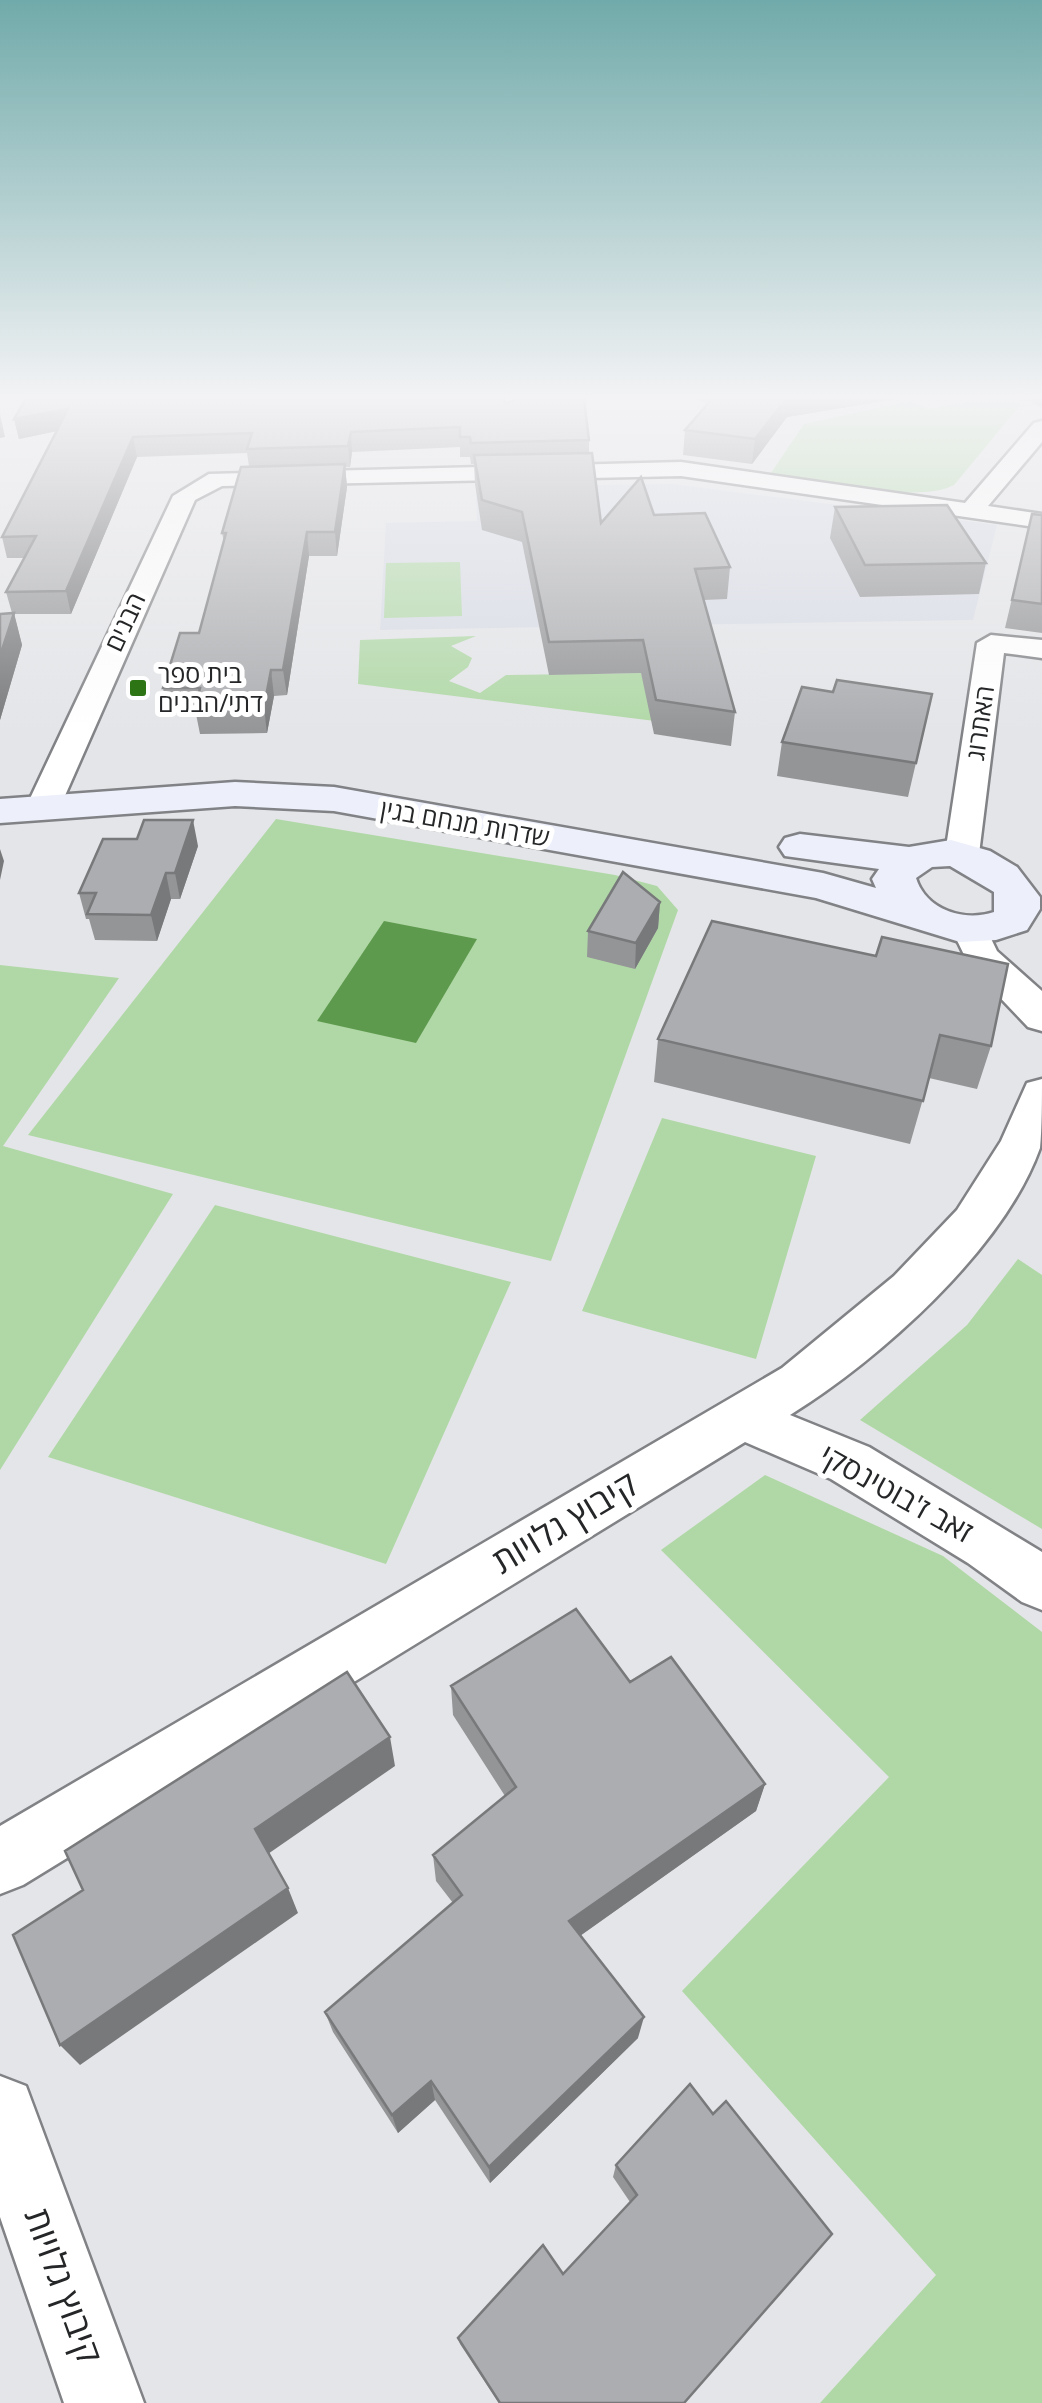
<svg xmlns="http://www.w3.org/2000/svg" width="1042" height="2403" viewBox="0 0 1042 2403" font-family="'Open Sans',Heebo,sans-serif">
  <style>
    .built { fill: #d8dbe5 }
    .green { fill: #b0d8a6 }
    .water { fill: #5e9a4e }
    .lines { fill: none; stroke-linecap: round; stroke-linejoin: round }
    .street-casing { stroke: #818285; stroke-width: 5 }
    .secondary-casing { stroke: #818285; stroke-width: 5 }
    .street { fill: #fff; fill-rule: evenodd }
    .secondary { fill: #edf0fb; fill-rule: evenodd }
    .wall { fill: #949597 }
    .shaded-wall { fill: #78797b }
    .building { fill: #acadb0; stroke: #78797b; stroke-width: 2.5 }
    .poi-dot { fill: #2d7415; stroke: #fff; stroke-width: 4 }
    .labels { text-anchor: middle; stroke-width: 10; stroke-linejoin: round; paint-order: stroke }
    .far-street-label { font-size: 25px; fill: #252627; stroke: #fff }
    .far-poi-label { font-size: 25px; fill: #252627; stroke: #fff; text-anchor: start }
    .street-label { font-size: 30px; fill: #252627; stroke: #fff }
    .near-street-label { font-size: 35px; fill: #252627; stroke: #fff }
  </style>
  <rect width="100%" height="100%" fill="#e4e5e8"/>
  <path class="built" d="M671 484 997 525 973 620 380 630 386 523 477 521 476 487Z"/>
  <path class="green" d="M982 399H1021V404L954 485C917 505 814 479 771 473L804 424 910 401 928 409Z
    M460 562 462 616 384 618 386 563Z
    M476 636 451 646 472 658 468 667 449 681 480 693 506 675 641 673 655 721 358 684 360 640Z
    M276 819 615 875 657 886 678 910 551 1261 28 1135Z
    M0 965 119 978 3 1146 173 1194 0 1470Z
    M662 1118 816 1156 756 1359 582 1311Z
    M215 1205 511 1282 386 1564 48 1457Z
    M1018 1259 1042 1275V1529L860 1420 967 1325Z
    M765 1475 943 1556 1042 1632V2403H820L936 2275 682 1991 889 1777 661 1550Z"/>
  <path class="water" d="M384 921 477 939 416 1043 317 1021Z"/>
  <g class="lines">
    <defs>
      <path id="street" d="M1042 421V442L988 506 1042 514V528L681 476 222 486 195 500 60 807 55 814H31L26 807 173 496 209 474 681 462 965 503 1034 423Z
        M991 635 1042 640V658L1004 653 979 854 974 861H950L945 854 977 643Z
        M969 917 982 920 997 951 1042 991V1031L1028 1027 969 965 951 928 956 920Z
        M1042 1079C1042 1099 1042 1129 1040 1148 1004 1249 879 1360 790 1415L869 1447 1042 1552V1610L1022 1602 968 1563 831 1479 745 1442 23 1885 0 1894V1826L782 1368 894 1276 957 1210 1001 1141 1027 1083Z
        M0 2076 26 2086 144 2403H64L0 2217Z"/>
      <path id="secondary" d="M235 782 334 787 823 873 876 888 872 879 879 869 785 856 779 847 785 838 800 834 909 847 951 840 990 851 1017 867 1040 897V909L1027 930 996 940 960 942 816 898 334 811 235 806 0 823V799ZM950 866 994 892V912C964 922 926 910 916 878L932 867Z"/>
    </defs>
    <use href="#street" class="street-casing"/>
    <use href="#secondary" class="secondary-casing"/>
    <use href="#street" class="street"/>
    <use href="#secondary" class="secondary"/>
  </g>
  <path class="wall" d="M696 399H896L787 417 752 464 683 455 685 430 708 404Z
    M1027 399H1042V408Z
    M505 403 589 440V453L601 523 654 515 730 567 727 599 704 600 735 712 731 746 654 734 641 673 549 675 522 542 482 530 475 484 474 464H471L470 457H460V447L352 452 350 467H345L347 487 337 556H309L287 695 274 696 267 733 200 734 196 714H168L163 688 199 633 224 542 222 533 249 466 247 453 137 457 71 614H14L22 645 0 720V614L12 613 6 592 24 558H7L2 537 56 431 19 439 14 419Z
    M835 507 986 563 979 594 860 597 830 538Z
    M1032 514 1042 515V633L1005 628Z
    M932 694 908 797 777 776 782 742Z
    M198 846 180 899H171L157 941 95 940 89 919H86L79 893Z
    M660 902 658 928 635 969 587 957 588 931Z
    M712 921 991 1046 977 1089 929 1078 910 1144 654 1082 658 1039Z
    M630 1682 765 1784 756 1811 580 1936 638 2038 490 2183 435 2100 398 2133 333 2032 325 2012 453 1903 436 1881 433 1855 505 1796 453 1715 451 1686Z
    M690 2084 684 2403H499L460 2344 458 2338 563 2274 630 2202 613 2177 616 2165Z"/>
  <path class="shaded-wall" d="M786 399H896L787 417 752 464 755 439Z
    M68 409 72 428 19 439 14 419Z
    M0 414 5 437 0 438Z
    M351 432 352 452 350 467 348 446Z
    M133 437 137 457 71 614 66 591Z
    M345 464 347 487 337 556 335 532Z
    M307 532 309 556 287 695 283 670Z
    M14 613 22 645 0 720V656Z
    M271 670 274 696 267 733 264 707Z
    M193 820 198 846 180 899 175 873Z
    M0 849 4 861 0 880Z
    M166 873 171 899 157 941 151 915Z
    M660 902 658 928 635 969 636 943Z
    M390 1737 395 1766 265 1856 255 1829Z
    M765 1784 756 1811 567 1945 569 1921Z
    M288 1888 298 1913 80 2065 60 2045Z
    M644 2017 638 2038 490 2183 489 2167Z
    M431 2081 435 2100 398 2133 392 2115Z"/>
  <path class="building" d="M26 399H504L505 403 520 399H584L589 440 471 443 470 437H460V427L351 432 348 446 247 449 252 433 133 437 66 591 6 592 36 536 2 537 68 409 14 419Z
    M712 399H786L755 439 685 430Z
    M592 453 601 523 641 477 654 515 705 513 730 567 695 569 735 712 656 700 643 640 549 642 522 512 482 500 474 455Z
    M345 464 335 532H307L283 670H271L264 707 195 708 200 688H163L180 633H199L226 533H222L241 467Z
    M947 505 986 563 865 565 835 507Z
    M1032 514 1042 515V604L1012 600Z
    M14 613 0 656V614Z
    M837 680 932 694 916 763 782 742 802 687 833 692Z
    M144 820H193L175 873H166L151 915 87 914 96 893H79L103 839H137Z
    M623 872 660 902 636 943 588 931Z
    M712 921 876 956 882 937 1008 964 991 1046 940 1035 923 1101 658 1039Z
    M576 1609 630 1682 671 1657 765 1784 569 1921 644 2017 489 2167 431 2081 392 2115 325 2012 462 1895 433 1855 516 1787 451 1686Z
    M347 1672 390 1737 255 1829 288 1888 60 2045 13 1935 83 1890 65 1851Z
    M690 2084 713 2114 726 2101 832 2234 684 2403H500L458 2338 543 2245 563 2274 637 2195 616 2165Z"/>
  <linearGradient id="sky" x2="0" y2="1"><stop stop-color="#71aaaa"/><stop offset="0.54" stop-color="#f3f3f5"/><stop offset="1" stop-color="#f3f3f5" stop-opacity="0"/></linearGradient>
  <rect width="1042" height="735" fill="url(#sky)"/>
  <rect class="poi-dot" x="128" y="678" width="20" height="20" rx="5"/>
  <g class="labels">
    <g class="far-street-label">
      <text transform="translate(125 622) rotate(-65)" y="9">הבנים</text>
      <text transform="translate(980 723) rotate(-82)" y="9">האתרוג</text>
      <text transform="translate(465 823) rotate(10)" y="9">שדרות מנחם בגין</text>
    </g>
    <g class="far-poi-label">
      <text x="158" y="683">בית ספר<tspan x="158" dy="29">דתי/הבנים</tspan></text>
    </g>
    <g class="street-label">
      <text transform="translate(896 1494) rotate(29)" y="10">זאב ז'בוטינסקי</text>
    </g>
    <g class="near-street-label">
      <text transform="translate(565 1523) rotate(-31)" y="12">קיבוץ גלויות</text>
      <text transform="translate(63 2286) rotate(70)" y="12">קיבוץ גלויות</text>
    </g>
  </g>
</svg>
